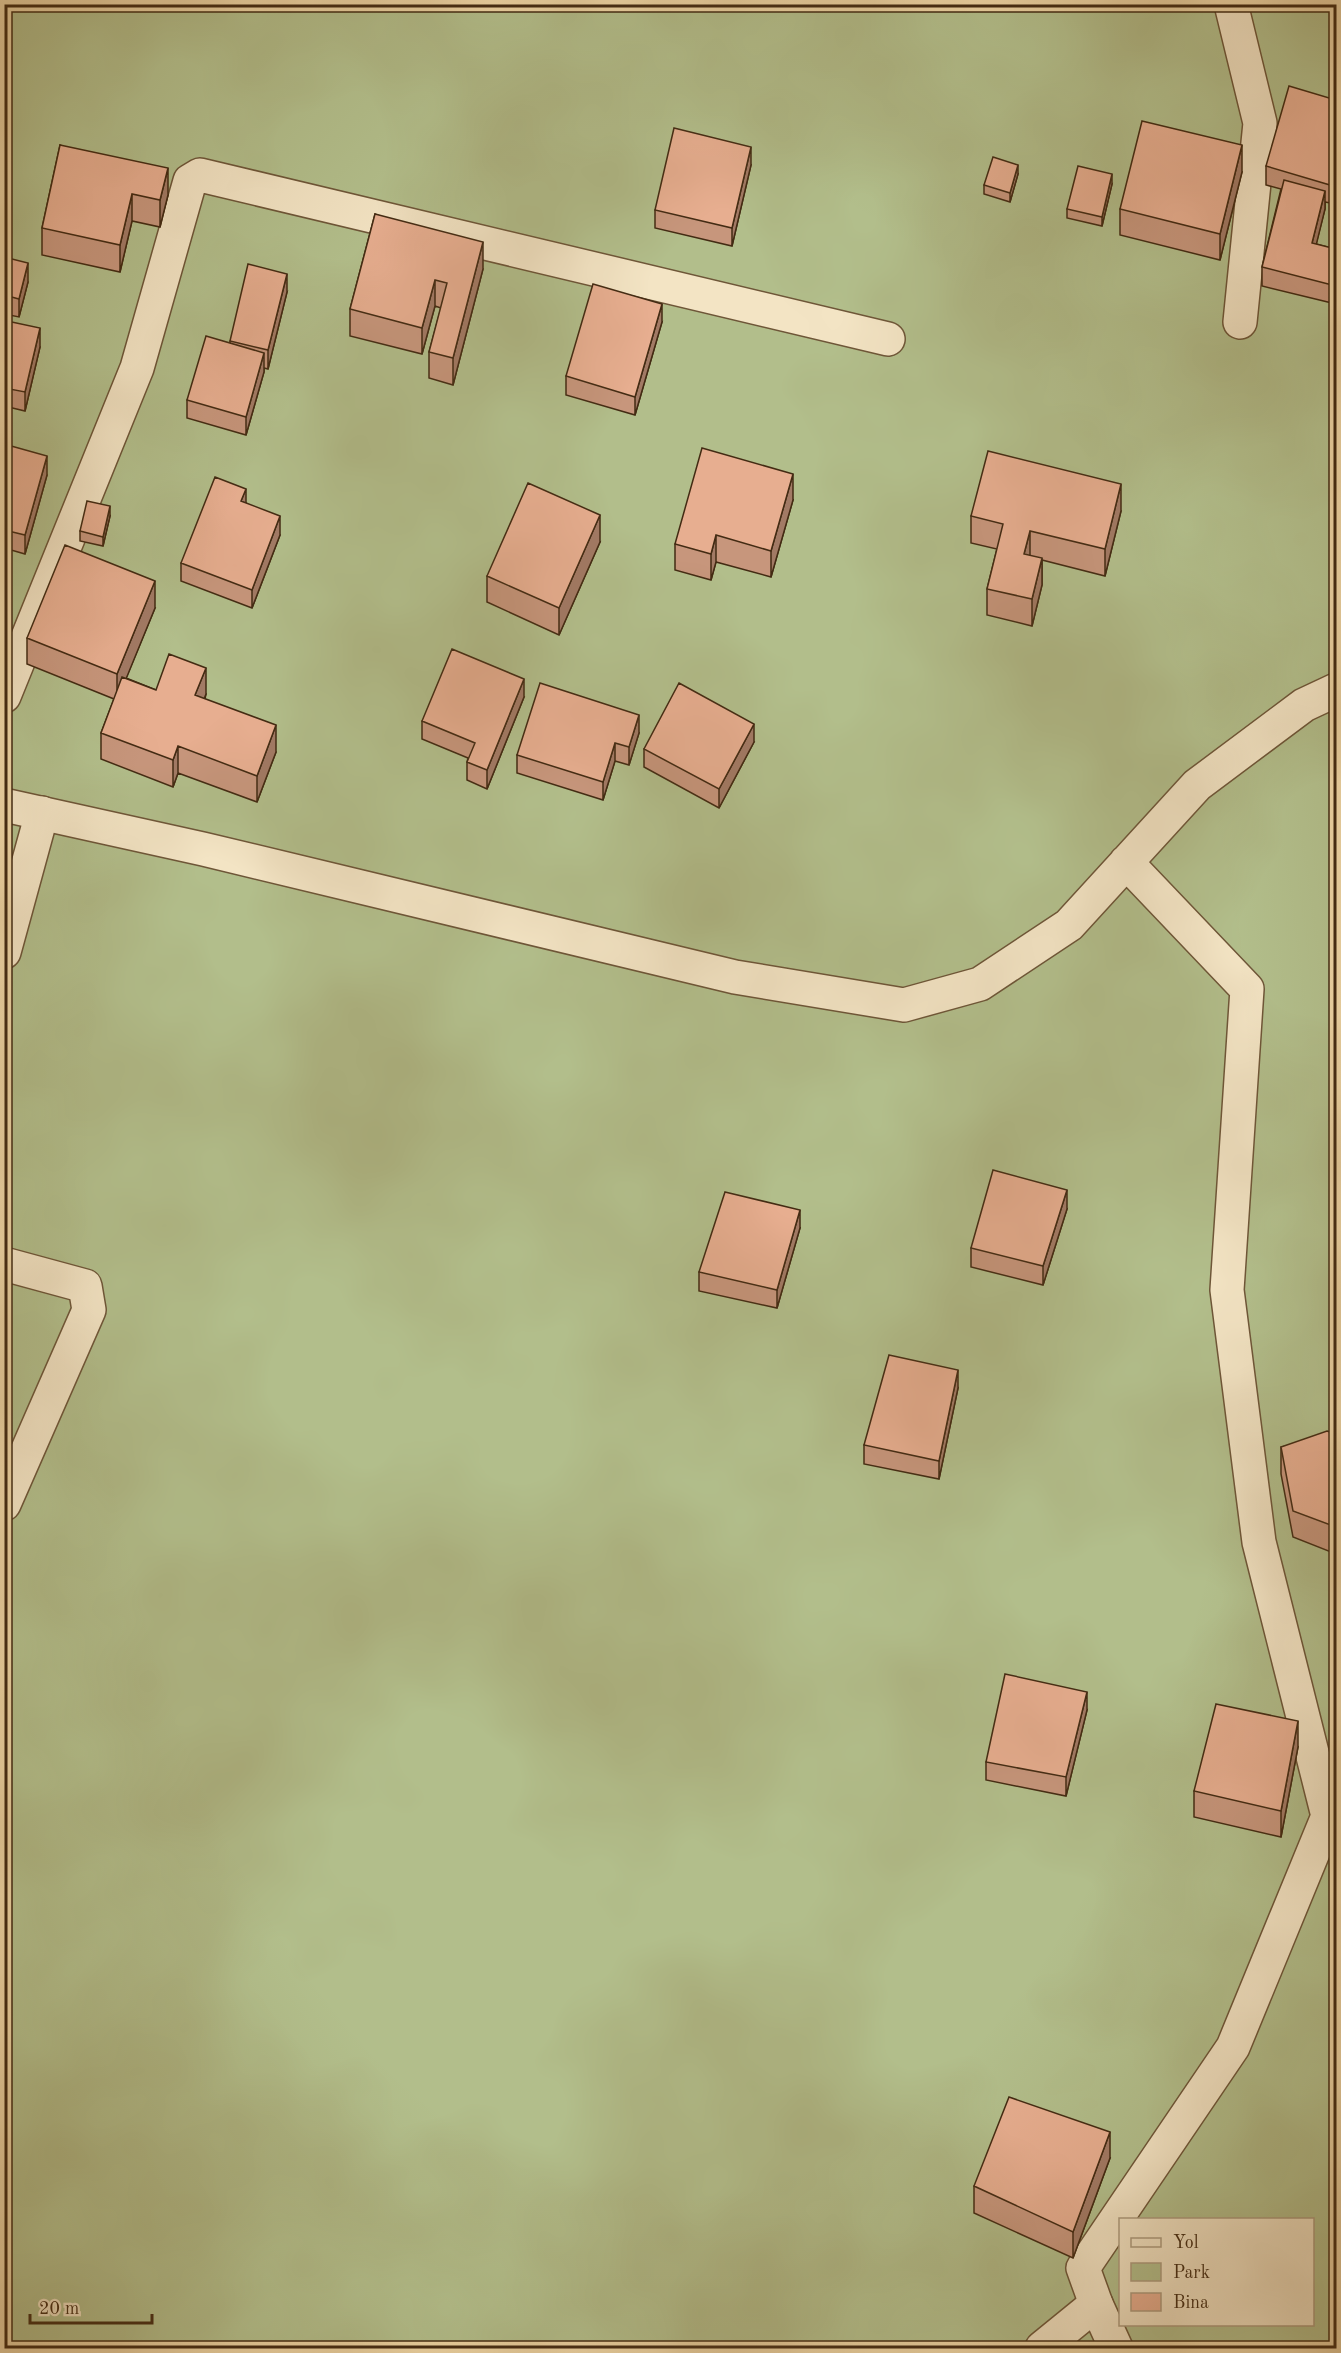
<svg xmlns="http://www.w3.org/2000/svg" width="1341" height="2353" viewBox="0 0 1341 2353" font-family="'Old Standard TT',serif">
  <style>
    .green { fill: #b2be8b; stroke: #7a744f; stroke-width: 1.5; fill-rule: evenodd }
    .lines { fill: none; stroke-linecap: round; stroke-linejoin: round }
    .minor-casing { stroke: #6e5638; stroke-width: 36 }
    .tertiary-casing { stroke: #6e5638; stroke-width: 36 }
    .minor { stroke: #f3e4c4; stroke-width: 33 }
    .tertiary { stroke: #f3e4c4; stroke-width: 33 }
    .wall { fill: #c7967c; stroke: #432b13; stroke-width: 1.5 }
    .shaded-wall { fill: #a27a65; stroke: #432b13; stroke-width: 1.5 }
    .building { fill: #e7ae90; stroke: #432b13; stroke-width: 1.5 }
  </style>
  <rect width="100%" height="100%" fill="#edd5a5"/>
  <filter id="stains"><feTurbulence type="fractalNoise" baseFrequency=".00333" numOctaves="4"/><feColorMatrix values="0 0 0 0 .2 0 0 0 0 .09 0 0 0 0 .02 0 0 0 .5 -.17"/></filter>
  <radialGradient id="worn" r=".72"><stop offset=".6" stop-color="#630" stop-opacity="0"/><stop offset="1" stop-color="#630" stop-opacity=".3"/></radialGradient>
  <path class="green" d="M5 5H1336V2348H5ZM1120 2220H1312V2324H1120Z"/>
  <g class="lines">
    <defs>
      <path id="minor" d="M1231 4 1260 123 1240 322
        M4 696 137 368 190 181 200 175 888 339
        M4 952 42 813
        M4 1264 85 1286 89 1310 4 1504
        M1042 2348 1096 2304"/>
      <path id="tertiary" d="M4 805 203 849 735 977 904 1005 980 984 1069 925 1197 785 1304 705 1336 690
        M1116 2348 1096 2304 1083 2268 1233 2047 1328 1816 1259 1542 1227 1290 1247 989 1126 862"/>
    </defs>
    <use href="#minor" class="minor-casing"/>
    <use href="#tertiary" class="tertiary-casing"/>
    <use href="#minor" class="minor"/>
    <use href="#tertiary" class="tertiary"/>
  </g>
  <path class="wall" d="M1336 100V181L1330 203 1325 202V209L1316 244 1336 249V304L1262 286V267L1281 189 1266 185V166Z
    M60 145 168 195 160 227 132 221 120 272 42 255V228Z
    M751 165 732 246 655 228V210Z
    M1242 172 1220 260 1120 235V209Z
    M1018 174 1010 202 984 194V185Z
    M1112 184 1102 226 1067 218V209Z
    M375 214 483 269 453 385 429 378V352L441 308 435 306 422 354 350 336V309Z
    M4 257 28 282 19 317 4 314Z
    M287 292 268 369 264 368V372L246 435 187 418V400L230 343V341Z
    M662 322 635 415 566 395V376Z
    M4 330 40 347 25 411 4 406Z
    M4 444 47 475 25 554 4 548Z
    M793 500 771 577 716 562 711 580 675 570V544Z
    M246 503 280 535 252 608 181 581V563Z
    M1121 511 1105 576 1042 560V585L1032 626 987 615V589L997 549 971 543V516Z
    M110 516 103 546 80 541V531Z
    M600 542 559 635 487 602V576Z
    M155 608 126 678 156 690 206 694 205 699 276 752 257 802 178 773 173 787 101 759V733L114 699 27 664V638Z
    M524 697 487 789 467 780V762L468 758 422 739V721Z
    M639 733 629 765 615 761 603 800 517 773V755Z
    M754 742 719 808 644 767V749Z
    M1067 1209 1043 1285 971 1267V1248Z
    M800 1228 777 1308 699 1291V1272Z
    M958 1388 939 1479 864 1464V1445Z
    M1336 1434V1554L1293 1537 1281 1474V1447Z
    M1336 1707V1740L1333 1739V1721Z
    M1087 1710 1066 1796 986 1780V1762Z
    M1298 1747 1281 1837 1194 1817V1791Z
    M1110 2158 1073 2258 974 2213V2186Z"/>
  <path class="shaded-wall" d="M1242 145V172L1220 260V234Z
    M751 147V165L732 246V228Z
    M1336 163V181L1330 203V185Z
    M1018 165V174L1010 202V193Z
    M168 168V195L160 227V200Z
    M1112 174V184L1102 226V217Z
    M1325 191V209L1312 262V243Z
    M132 194V221L120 272V245Z
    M483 242V269L453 385V358Z
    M28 263V282L19 317V299Z
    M287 274V292L268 369V350Z
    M435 280V306L422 354V328Z
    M662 304V322L635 415V397Z
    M40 328V347L25 411V392Z
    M264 353V372L246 435V417Z
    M47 456V475L25 554V535Z
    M793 474V500L771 577V551Z
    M1121 484V511L1105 576V549Z
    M246 489V507L241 501Z
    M110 506V516L103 546V537Z
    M600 515V542L559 635V608Z
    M280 516V535L252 608V590Z
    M1030 531V557L1024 554Z
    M716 535V562L711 580V554Z
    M1042 558V585L1032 626V599Z
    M155 581V608L117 701V674Z
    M206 668V694L195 722V695Z
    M524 679V697L487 789V770Z
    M639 715V733L629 765V747Z
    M754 724V742L719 808V789Z
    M276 725V752L257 802V776Z
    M615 743V761L603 800V782Z
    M178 746V773L173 787V760Z
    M1067 1190V1209L1043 1285V1266Z
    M800 1210V1228L777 1308V1290Z
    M958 1370V1388L939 1479V1461Z
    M1087 1692V1710L1066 1796V1777Z
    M1298 1721V1747L1281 1837V1811Z
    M1110 2132V2158L1073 2258V2232Z"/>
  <path class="building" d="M1289 86 1336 100V163L1330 185 1266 166Z
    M1142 121 1242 145 1220 234 1120 209Z
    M674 128 751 147 732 228 655 210Z
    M60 145 168 168 160 200 132 194 120 245 42 228Z
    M993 157 1018 165 1010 193 984 185Z
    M1078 166 1112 174 1102 217 1067 209Z
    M1284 180 1325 191 1312 243 1336 249V286L1262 267Z
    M375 214 483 242 453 358 429 352 447 283 435 280 422 328 350 309Z
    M4 257 28 263 19 299 4 295Z
    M248 264 287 274 268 350 230 341Z
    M593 284 662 304 635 397 566 376Z
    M7 321 40 328 25 392 4 388V330Z
    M206 336 264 353 246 417 187 400Z
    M4 444 47 456 25 535 4 530Z
    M702 448 793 474 771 551 716 535 711 554 675 544Z
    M988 451 1121 484 1105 549 1030 531 1024 554 1042 558 1032 599 987 589 1003 524 971 516Z
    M215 477 246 489 241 501 280 516 252 590 181 563Z
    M528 483 600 515 559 608 487 576Z
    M87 501 110 506 103 537 80 531Z
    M65 545 155 581 117 674 27 638Z
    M452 649 524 679 487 770 467 762 475 743 422 721Z
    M169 654 206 668 195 695 276 725 257 776 178 746 173 760 101 733 122 677 156 690Z
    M540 683 639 715 629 747 615 743 603 782 517 755Z
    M679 683 754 724 719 789 644 749Z
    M993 1170 1067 1190 1043 1266 971 1248Z
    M725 1192 800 1210 777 1290 699 1272Z
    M889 1355 958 1370 939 1461 864 1445Z
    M1327 1431 1336 1434V1527L1293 1511 1281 1447Z
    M1005 1674 1087 1692 1066 1777 986 1762Z
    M1216 1704 1298 1721 1281 1811 1194 1791Z
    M1336 1707V1722L1333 1721Z
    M1009 2097 1110 2132 1073 2232 974 2186Z"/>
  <rect width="1341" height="2353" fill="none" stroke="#edd5a5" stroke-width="24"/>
  <rect x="6" y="6" width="1329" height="2341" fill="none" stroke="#432b13" stroke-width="3"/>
  <rect x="12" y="12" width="1317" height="2329" fill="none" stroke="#432b13" stroke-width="1.5"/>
  <rect x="1119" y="2218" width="195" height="108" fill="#f3e4c4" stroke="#ad9a7d" stroke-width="1.5"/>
  <rect x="1131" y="2238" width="30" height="9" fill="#f3e4c4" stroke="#ad9a7d" stroke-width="1.5"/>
  <text x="1173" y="2248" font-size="18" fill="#432b13">Yol</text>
  <rect x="1131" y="2263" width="30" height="18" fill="#b2be8b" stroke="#ad9a7d" stroke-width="1.5"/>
  <text x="1173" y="2278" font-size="18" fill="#432b13">Park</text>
  <rect x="1131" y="2293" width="30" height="18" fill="#e7ae90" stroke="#ad9a7d" stroke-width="1.5"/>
  <text x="1173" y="2308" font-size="18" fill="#432b13">Bina</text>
  <path d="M30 2314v9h122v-9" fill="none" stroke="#432b13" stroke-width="3"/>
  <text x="39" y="2314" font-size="18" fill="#432b13" stroke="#f3e4c4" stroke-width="4.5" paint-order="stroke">20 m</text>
  <rect width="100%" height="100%" filter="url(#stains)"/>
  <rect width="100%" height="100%" fill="url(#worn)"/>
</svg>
